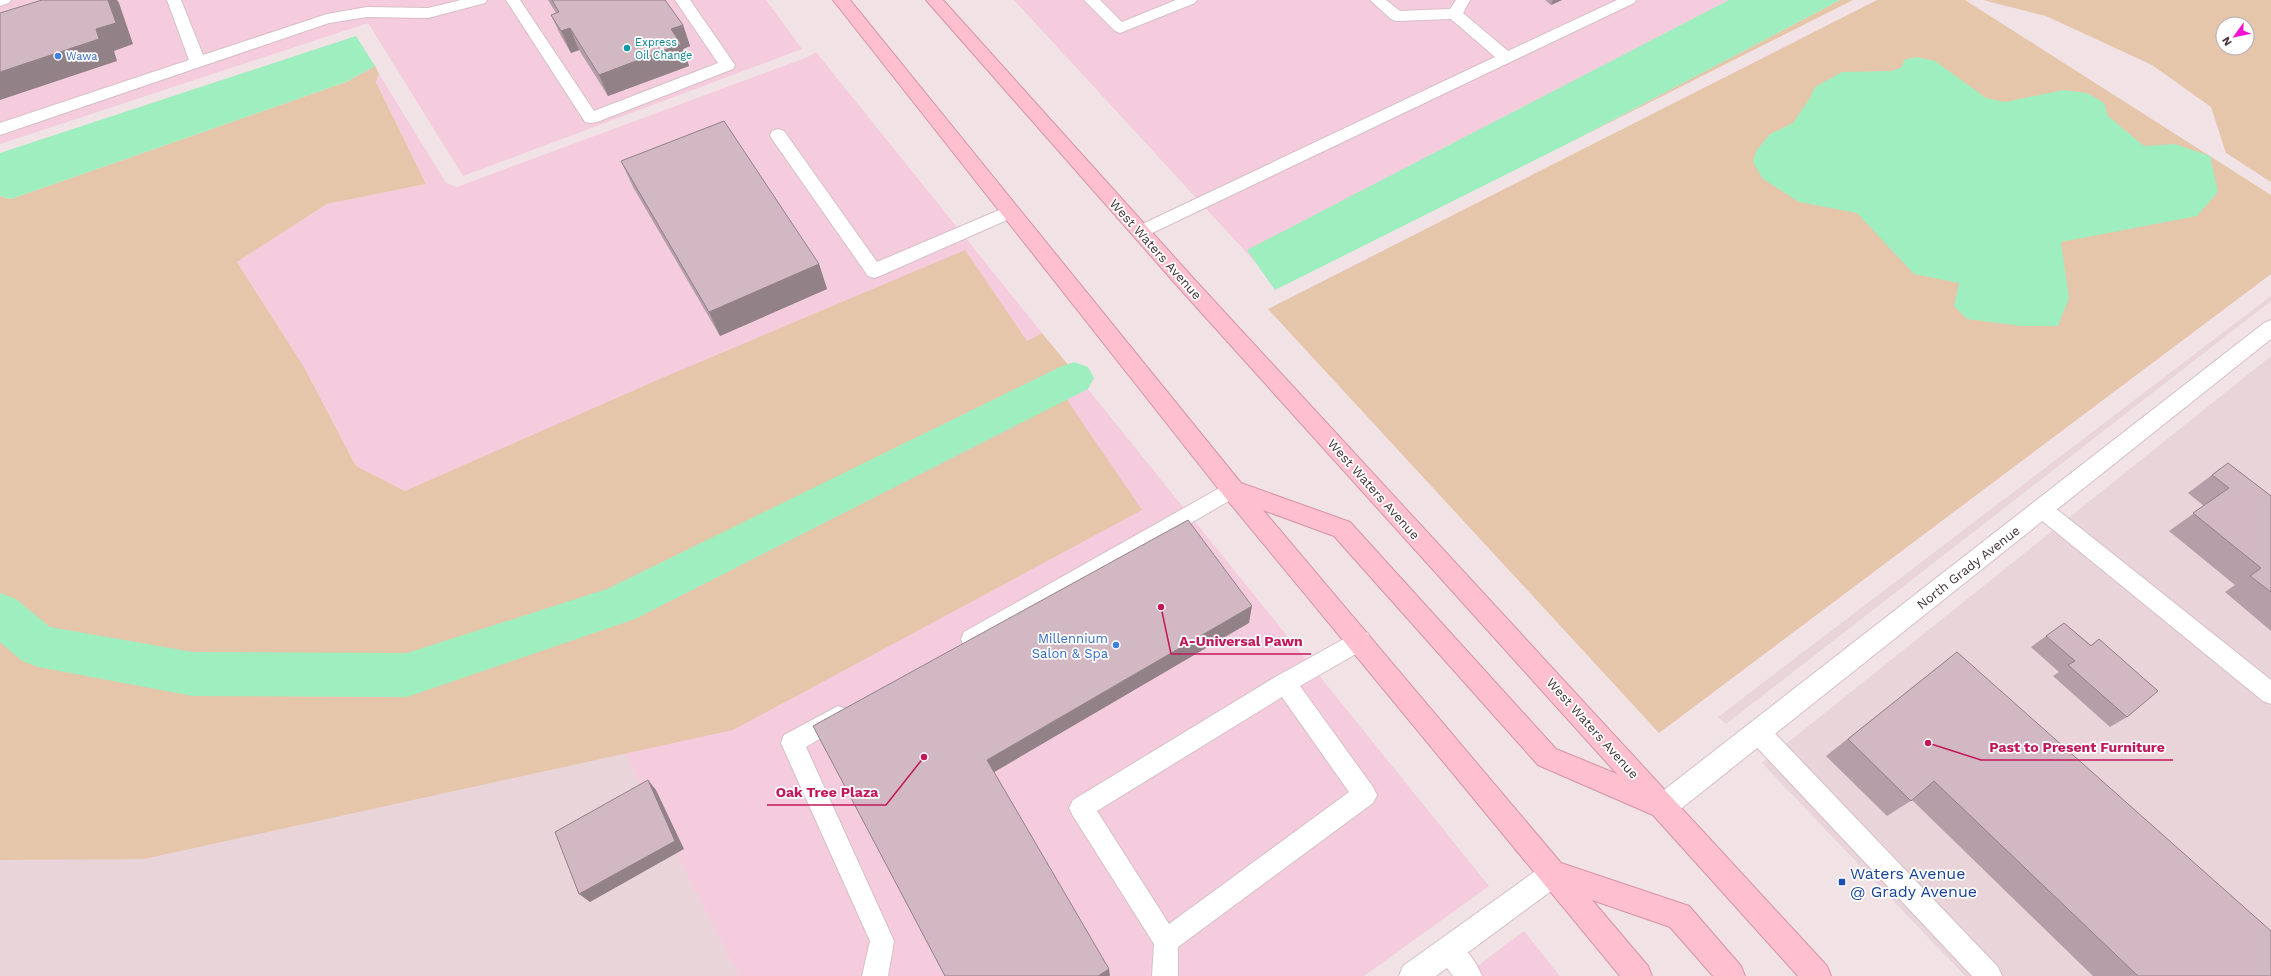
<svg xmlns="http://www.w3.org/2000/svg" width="2271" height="976" viewBox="0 0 2271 976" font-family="'Work Sans',sans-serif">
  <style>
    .residential { fill: #e9d4da }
    .commercial { fill: #f4ccdd }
    .green { fill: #e6c6ab; fill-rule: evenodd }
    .water { fill: #9eeebf }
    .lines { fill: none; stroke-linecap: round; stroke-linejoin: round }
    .canal { fill: #9eeebf; fill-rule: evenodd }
    .lane-casing { stroke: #d7bfc7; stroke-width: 2 }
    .street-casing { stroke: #d7bfc7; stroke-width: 2 }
    .secondary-casing { stroke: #d494a4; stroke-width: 2 }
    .lane { fill: #fff; fill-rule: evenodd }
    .street { fill: #fff; fill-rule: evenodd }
    .secondary { fill: #febfce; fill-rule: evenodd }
    .wall { fill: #b59ea7 }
    .shaded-wall { fill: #938188 }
    .building { fill: #d2b8c2; stroke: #938188 }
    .culture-dot { fill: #0f9aa8; stroke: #fff; stroke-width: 1.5 }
    .shop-dot { fill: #3f7fe0; stroke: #fff; stroke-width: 1.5 }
    .transit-dot { fill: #1a4fb4; stroke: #fff; stroke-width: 1.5 }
    .labels { text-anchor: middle; stroke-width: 3.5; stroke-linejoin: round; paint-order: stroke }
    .far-culture-label { font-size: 11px; fill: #0d838f; stroke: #fff; text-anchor: start }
    .far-shop-label { font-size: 11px; fill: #366cbe; stroke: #fff; text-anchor: start }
    .street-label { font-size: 13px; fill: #423339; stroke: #fff }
    .shop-label { font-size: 13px; fill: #366cbe; stroke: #fff; text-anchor: end }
    .near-transit-label { font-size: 16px; fill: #164399; stroke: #fff; text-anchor: start }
    .leader { fill: none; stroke: #c2185b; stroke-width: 1.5 }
    .callout-dot { fill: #c2185b; stroke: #fff; stroke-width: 1.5 }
    .callout-label { font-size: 14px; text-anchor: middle; font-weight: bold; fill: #c2185b; stroke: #fff; stroke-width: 3.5; stroke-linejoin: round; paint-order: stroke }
  </style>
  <rect width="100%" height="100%" fill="#f1e2e6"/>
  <path class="residential" d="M2271 296V301L1726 724 1718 717Z
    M2271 356V976H1965L1762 763Z
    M0 608 559 626 739 976H0Z"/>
  <path class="commercial" d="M0 0H766L802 49 463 176 368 23 0 144Z
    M1014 0H1729L1248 250 1257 264Z
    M816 52 1042 333 772 468 430 504 356 466 304 367 237 262 327 204 426 184 376 82 379 74 446 183 457 187 808 57Z
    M1079 378 1489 886 1364 976H739L559 626Z
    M1524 931 1560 976H1464Z"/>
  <path class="green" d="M1840 0H1853L1575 140Z
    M1877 0H1965L2271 195V274L1659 733 1268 309Z
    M1983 0H2271V182L2226 153 2211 107 2152 65 2046 16ZM2223 24H2247V48H2223Z
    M375 66 379 74 376 82 426 184 327 204 237 262 304 367 356 466 405 491 662 378 965 250 1027 341 1042 333 1079 378 1059 388 1142 510 733 730 144 859 0 860V196L11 199 346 82Z"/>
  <path class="water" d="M1729 0H1840L1575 140 1275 290 1247 250Z
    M356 36 375 66 346 82 11 199 0 196V153Z
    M1916 57 1935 61 1986 98 2005 102 2064 90 2087 93 2104 103 2108 116 2144 146 2175 144 2210 156 2218 192 2197 216 2061 242 2069 298 2058 326H2021L1967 319 1954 306 1959 283 1914 274 1857 213 1799 202 1763 179 1753 162 1756 151 1770 134 1793 123 1810 98 1815 87 1842 72 1892 71 1902 67 1904 60Z"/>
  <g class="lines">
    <path class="canal" d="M1074 362 1088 367 1094 378 1088 389 635 619 407 697 193 696 38 667 22 661 0 642V593L16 599 50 627 193 652 407 653 607 589 1060 367Z"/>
    <defs>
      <path id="lane" d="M0 0H11L9 3 0 6Z
        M167 0H181L203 55 327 14 367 7 428 8 461 0H487L485 3 428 18 367 17 329 23 0 135V123L189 60Z
        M506 0H520L594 111 718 63 675 0H690L735 65 733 69 597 122 591 123 585 122Z
        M1084 0H1100L1122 22 1176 0H1197L1195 3 1120 33 1115 31Z
        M1370 0H1386L1400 11 1450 9 1456 0H1470L1463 13 1508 51 1617 0H1636L1634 3 1146 236 1140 238 1134 236 1131 232 1134 228 1495 57 1451 19 1396 21 1391 19Z
        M778 129 784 131 877 262 1004 208 1010 206 1016 208 1019 212 1016 216 880 276 874 278 868 276 772 139 770 135 772 131Z
        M1232 481 1239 483 1242 489 1239 495 980 646 972 649 964 646 961 639 964 632Z
        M2042 500 2049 503 2271 680V704L2263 701 2035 515 2032 509 2035 503Z
        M1360 630 1368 633 1371 640 1368 647 1300 686 1373 787 1377 795 1373 803 1178 947V976H1152L1154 944 1073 816 1069 808 1073 800 1277 676ZM1282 697 1349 792 1169 924 1097 811Z
        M838 706 846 709 849 716 846 723 806 747 894 941 888 976H862L870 941 781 743 784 735Z
        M1758 721 1766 724 1998 967 2002 976H1972L1750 740 1747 732 1750 724Z
        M1449 938C1464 944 1476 961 1482 976H1453L1440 959 1437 950 1440 941Z"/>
      <path id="street" d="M2271 320V339L1673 815 1664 819 1655 815 1651 806 1655 797 2264 323Z
        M1553 861 1562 865 1566 874 1562 883 1436 976H1399L1403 966 1544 865Z"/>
      <path id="secondary" d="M833 0H850L1241 483 1350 522 1556 749 1617 774 1180 289 926 0H943L1194 279 1827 966 1831 976H1798L1653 815 1538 765 1334 536 1263 510 1561 863 1689 906 1741 966 1745 976H1713L1670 927 1592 900 1648 966 1652 976H1620L1224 496Z"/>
    </defs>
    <use href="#lane" class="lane-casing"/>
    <use href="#street" class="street-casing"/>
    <use href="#secondary" class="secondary-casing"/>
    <use href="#lane" class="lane"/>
    <use href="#street" class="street"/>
    <use href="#secondary" class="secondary"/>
  </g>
  <path class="wall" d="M548 0H665L683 25 690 46 683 49 689 66 608 96 579 50 571 53 561 36 551 15 556 13Z
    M1545 0H1562L1551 5Z
    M621 161 819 264 827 289 720 336 633 187Z
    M2228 463 2271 496V631L2225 592 2235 585 2169 531 2204 506 2188 493Z
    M2064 623 2091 645 2099 639 2127 717 2110 727 2053 676 2059 672 2031 647Z
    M1957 652 2271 976H2093L1912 800 1887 816 1826 756Z"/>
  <path class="shaded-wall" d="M108 0H117L119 3 133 44 114 51 117 61 0 100V72L96 29Z
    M1553 0H1562L1551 5Z
    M683 25 690 46 683 49 689 66 608 96 599 75 671 29Z
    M570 28 579 50 571 53 561 31Z
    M819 264 827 289 720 336 709 312Z
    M1252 606 1249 623 991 774 987 760Z
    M648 780 656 790 684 849 590 902 579 894Z
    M1109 969 1110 976H1098Z"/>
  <path class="building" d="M42 0H108L116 23 96 29 99 39 0 72V13Z
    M552 0H665L683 25 671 29 681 44 599 75 570 28 561 31 551 15 559 12Z
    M724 121 819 264 709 312 621 161Z
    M2228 463 2271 496V592L2250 576 2261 568 2193 513 2229 488 2212 475Z
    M1188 520 1252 606 987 760 1109 969 1098 976H945L813 726Z
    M2064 623 2091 646 2099 639 2158 691 2127 717 2068 665 2075 661 2046 636Z
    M1957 652 2271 931V976H2138L1934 781 1911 801 1848 739Z
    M648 780 675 841 579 894 555 832Z"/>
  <circle class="culture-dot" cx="627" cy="48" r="4"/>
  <g class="shop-dot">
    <circle cx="58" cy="56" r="4"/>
    <circle cx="1116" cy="645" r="4"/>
  </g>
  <rect class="transit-dot" x="1838" y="878" width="8" height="8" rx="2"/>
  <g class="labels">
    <g class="far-culture-label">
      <text x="635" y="46">Express<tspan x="635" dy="13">Oil Change</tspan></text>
    </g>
    <g class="far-shop-label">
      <text x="66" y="60">Wawa</text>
    </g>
    <g class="street-label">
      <text transform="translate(1156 249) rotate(48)" y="5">West Waters Avenue</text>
      <text transform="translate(1374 489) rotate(48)" y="5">West Waters Avenue</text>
      <text transform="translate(1968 567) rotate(-38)" y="5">North Grady Avenue</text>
      <text transform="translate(1593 728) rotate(48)" y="5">West Waters Avenue</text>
    </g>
    <g class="shop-label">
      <text x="1108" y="643">Millennium<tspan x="1108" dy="15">Salon &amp; Spa</tspan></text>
    </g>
    <g class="near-transit-label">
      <text x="1850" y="879">Waters Avenue<tspan x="1850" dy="18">@ Grady Avenue</tspan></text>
    </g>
  </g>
  <path class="leader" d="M1161 607L1171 654H1311M1928 743L1981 760H2173M924 757L886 805H767"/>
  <g class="callout-dot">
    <circle cx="1161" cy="607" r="4"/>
    <circle cx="1928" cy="743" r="4"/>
    <circle cx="924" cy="757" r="4"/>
  </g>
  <g class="callout-label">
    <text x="1241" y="646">A-Universal Pawn</text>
    <text x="2077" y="752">Past to Present Furniture</text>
    <text x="827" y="797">Oak Tree Plaza</text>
  </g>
  <g transform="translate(2235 36) rotate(237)"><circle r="19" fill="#ffffff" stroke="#b3adb0"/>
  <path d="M0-3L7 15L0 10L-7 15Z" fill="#f713d3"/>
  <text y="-6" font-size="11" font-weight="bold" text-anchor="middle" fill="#423339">N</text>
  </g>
</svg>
